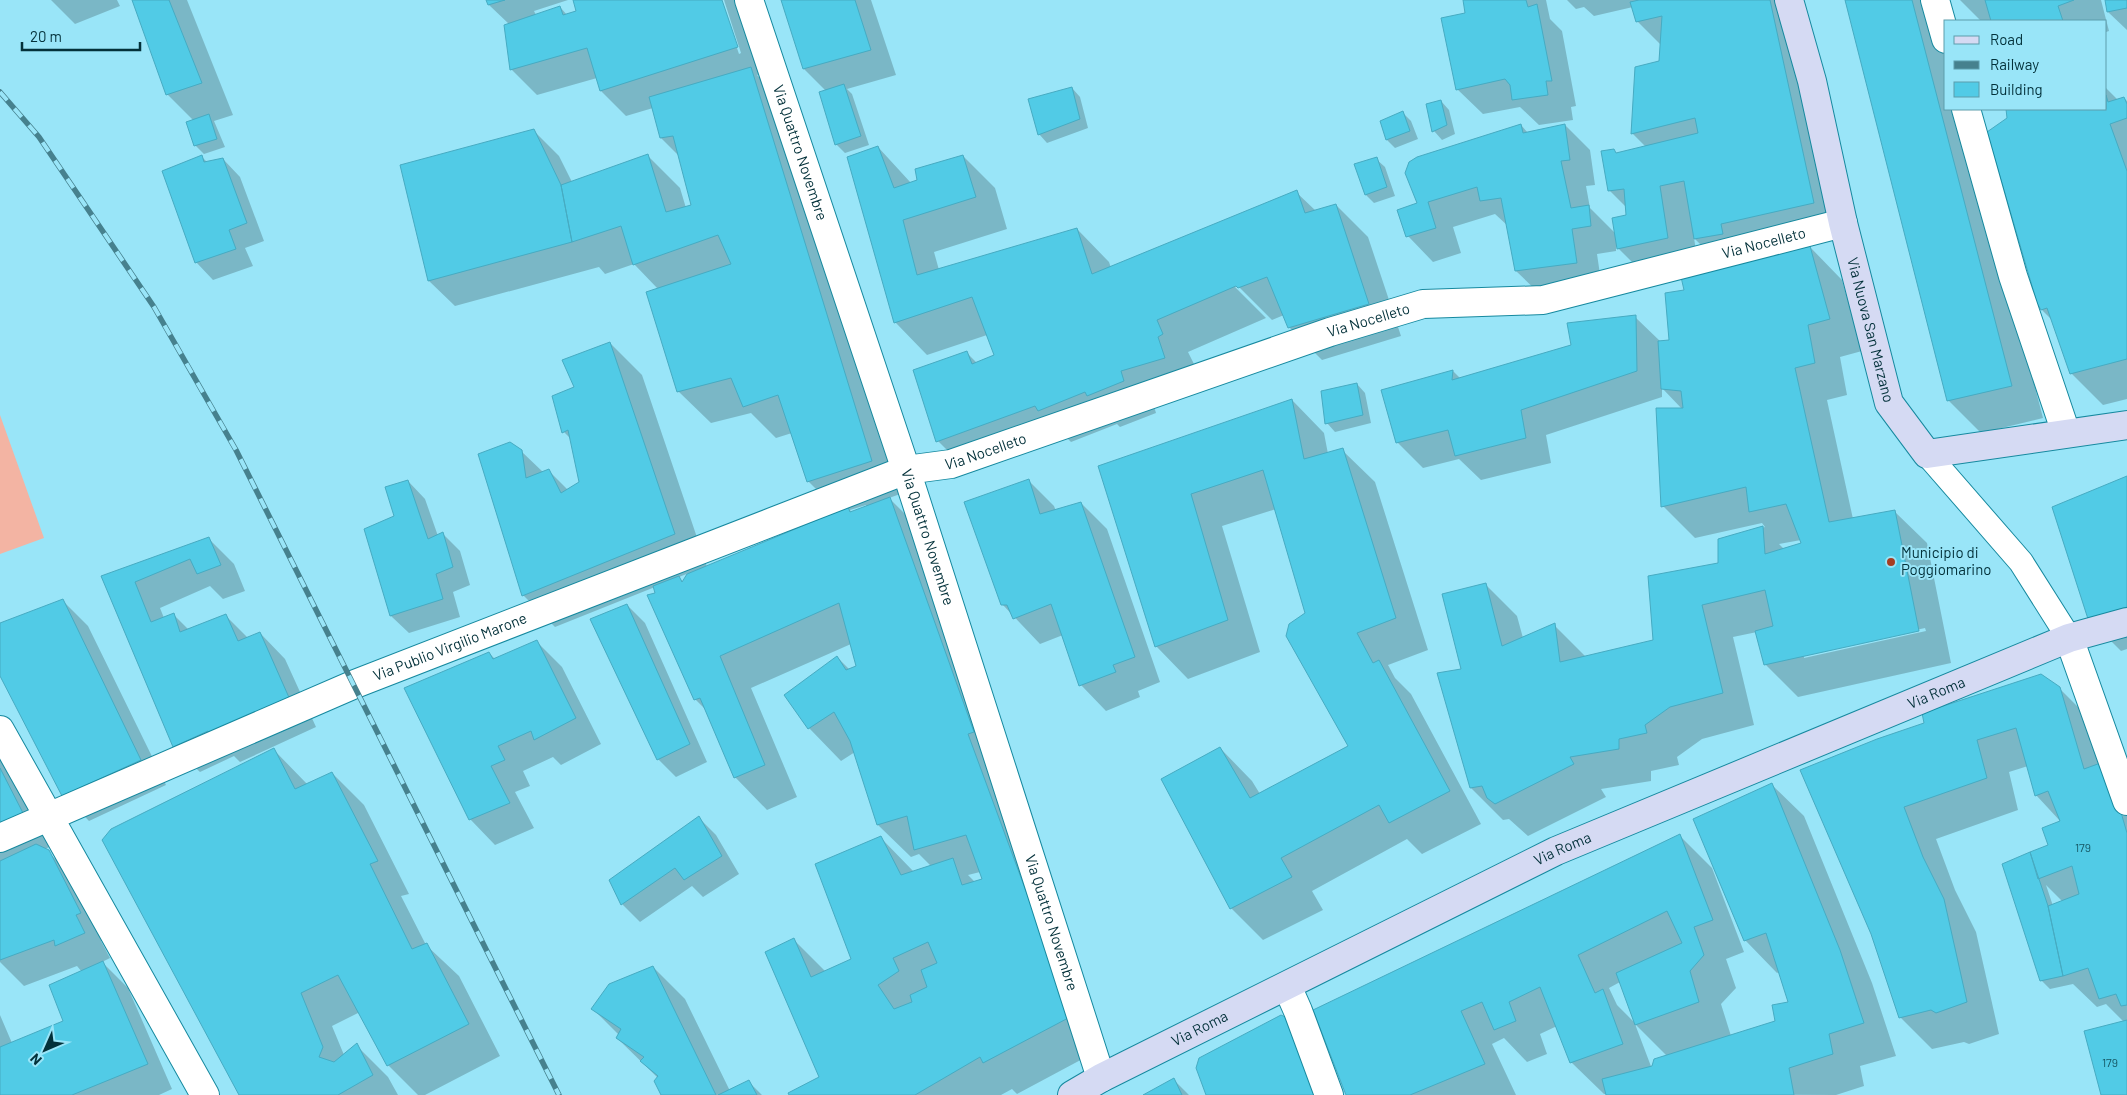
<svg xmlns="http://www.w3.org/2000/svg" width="2127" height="1095" viewBox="0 0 2127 1095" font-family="Barlow,sans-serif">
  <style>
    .green { fill: #f3b4a3 }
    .shadow { fill: #0003; fill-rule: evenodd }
    .building { fill: #51cbe6; stroke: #46abc2; fill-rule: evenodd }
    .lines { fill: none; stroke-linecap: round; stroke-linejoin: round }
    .pedestrian-casing { stroke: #16899f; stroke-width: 26 }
    .minor-casing { stroke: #16899f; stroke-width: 30 }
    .secondary-casing { stroke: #16899f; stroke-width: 30 }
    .pedestrian { stroke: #fff; stroke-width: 24 }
    .minor { stroke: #fff; stroke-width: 28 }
    .secondary { stroke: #d5daf3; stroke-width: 28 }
    .rail-casing { stroke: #46818e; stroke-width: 5.5 }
    .rail { stroke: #99e5f8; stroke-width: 4; stroke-dasharray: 11; stroke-linecap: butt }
    .poi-dot { fill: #a63d22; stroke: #99e5f8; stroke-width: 2 }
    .labels { text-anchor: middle; stroke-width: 4; stroke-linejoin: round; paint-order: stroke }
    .number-label { font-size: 12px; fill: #165865 }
    .street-label { font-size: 15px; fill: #03313a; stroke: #99e5f8 }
    .poi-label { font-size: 15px; fill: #03313a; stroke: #99e5f8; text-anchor: start }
  </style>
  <rect width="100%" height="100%" fill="#99e5f8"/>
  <path class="green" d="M0 415 44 538 0 554Z"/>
  <path class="shadow" d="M51 0H117L120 6 75 24Z
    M133 0H187L233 115 214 121 225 147 204 154 195 145 194 121 167 94Z
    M488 0H568L534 11 536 15 560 7 567 15 577 12V0H721L739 54 741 53 724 0H739L763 73 757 75 783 101 903 493 889 498 922 531 1103 1048 1017 1094 1012 1089 1001 1095H790L820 1077 794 940 826 972 853 960 881 838 914 872 931 866 919 854 911 857 878 825 855 752 841 761 809 728 785 695 837 657 850 670 857 667 851 644 751 688 797 797 767 810 735 777 707 711 695 699 655 587 555 627 523 595 521 451 544 473 549 471 568 490 580 483 571 439 564 432 575 388 610 343 642 375 707 567 839 512 808 481 792 433 776 438 751 413 711 423 678 391 658 289 634 264 605 274 599 267 455 306 429 281 401 166 534 131 559 156 572 182 648 156 680 188 686 208 693 206 680 157 661 138 653 108 626 116 601 91 597 78 537 95 512 70 505 26 509 24 489 5ZM866 505V507L852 513 850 510ZM689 573 683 582 679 577ZM980 872 983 880 975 882 968 875Z
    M782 0H871L896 75 847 89 852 94 869 145 845 153 836 144 826 91 804 69Z
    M1464 0H1546L1550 19 1562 31 1576 106 1571 107 1573 120 1539 125 1520 107 1483 114 1457 89 1467 14Z
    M1567 0H1790L1845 235 1753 261 1810 247 1842 280 1862 351 1840 357 1847 395 1827 400 1853 519 1894 511 1927 543 1951 663 1798 697 1766 665 1757 632 1733 637 1754 725 1702 739 1677 757 1679 765 1651 771V781L1601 789 1606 797 1528 836 1509 819 1503 820 1471 788 1463 670 1485 584 1517 616 1523 638 1554 625 1586 657 1654 641 1719 564V540L1765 527 1762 523 1695 538 1663 506 1683 410 1662 388V397L1546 435 1551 463 1481 480 1459 459 1423 468 1397 442 1453 371 1460 378 1572 346 1635 317 1661 342 1670 341 1685 291 1724 268 1694 238 1699 270 1650 280 1616 246V251L1597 254 1602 288 1542 296 1516 271 1508 226 1495 214 1453 227 1461 253 1433 262 1408 236 1418 204 1521 125 1528 133 1565 125 1590 150 1595 185 1586 186 1590 208 1616 234 1628 216 1627 208 1609 190 1617 154 1646 147 1632 133 1660 62 1661 45 1637 21 1633 7 1594 16 1584 7 1576 9ZM1801 540 1802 543 1784 549 1779 544ZM1925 628 1926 631 1804 658V655Z
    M1846 0H1935L1946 41V109H1963L2043 418 1981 433 1948 400Z
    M1960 0H2101L2109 31 2106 32V21H1981Z
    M2106 0H2127V30L2108 12Z
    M1072 88 1080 97 1088 128 1047 143 1039 134Z
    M2106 88 2118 100 2124 98 2127 101V399L2103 405 2071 373 2053 321 2042 310 2007 109H2106Z
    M1441 101 1449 110 1455 134 1442 140 1434 131Z
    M1403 113 1411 121 1418 139 1395 148 1387 140 1381 122Z
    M878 147 911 183 963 156 995 188 1007 229 934 252 939 270 1077 229 1109 262 1111 268 1296 192 1316 211 1336 205 1368 237 1401 336 1322 360 1290 328 1284 315 1272 320 1232 280 1230 282 1266 318 1188 352 1195 366 1153 403 1156 413 1120 427 1117 424 1071 442 1067 438 970 473 938 441 966 352 977 363 995 355 987 335 927 355 895 322Z
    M202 157 208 163 223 159 240 177 264 241 245 248 253 266 213 280 196 262Z
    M1376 159 1385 167 1395 196 1374 203 1366 195Z
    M1357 384 1365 393 1371 423 1335 432 1327 423Z
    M1292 400 1324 433 1328 454 1342 450 1375 482 1428 650 1388 665 1395 678 1411 694 1481 824 1422 854 1407 839 1312 891 1323 910 1263 940 1231 908 1220 748 1252 781 1260 794 1350 746 1306 614 1276 509 1222 526 1260 652 1188 679 1156 646 1099 467Z
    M2127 478V649L2121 651 2089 619Z
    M408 481 425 499 438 536 443 534 460 551 470 585 453 592 460 617 409 633 391 616 365 530 395 517Z
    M1029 481 1054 506 1056 511 1081 503 1107 529 1160 682 1138 691 1140 697 1106 711 1081 685 1063 635 1040 644 1002 604Z
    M208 538 234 564 245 591 223 599 210 586 160 608 164 618 174 615 189 630 225 615 248 638 260 633 285 659 316 727 240 762 234 756 200 772 174 747 103 577Z
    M63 601 88 626 166 785 89 821 64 795 0 673V625Z
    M627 605 645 623 707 762 676 777 658 759Z
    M537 642 562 667 601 744 561 765 553 757 523 771 530 786 515 792 534 828 495 845 470 819 489 653 495 659Z
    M2059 688 2092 721 2127 784V1095H2103L2124 1022 2106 1004 2097 1007 2073 984 2050 989 2041 980 2003 864 2050 845 2061 822 2036 795 2028 766 2009 772 2018 810 1936 839 1955 890 1976 932 1999 1034 1969 1044 1964 1042 1932 1049 1900 1017 1872 934 1802 770ZM2046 885 2063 902 2053 906Z
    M274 750 308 785 332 773 364 805 409 894 401 896 426 945 459 976 500 1056 425 1095H418L388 1065 360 1012 332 1026 344 1055 356 1045 388 1077 398 1095H240Z
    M0 759 20 779 54 845 45 849 74 877 106 938 101 941 110 958 102 962 128 988 172 1089 159 1095H0V1015L12 1043 65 1022 82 972 77 966 24 986 0 962Z
    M1771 784 1804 816 1872 983 1896 1056 1860 1066 1864 1086 1836 1095 1604 1094 1571 1062 1557 1026 1540 1034 1547 1054 1527 1062 1504 1038 1492 1044 1516 1095H1347L1680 836 1712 868 1744 952 1726 959 1736 988 1721 1004 1731 1036 1776 1022 1789 1002 1779 972 1777 973 1745 940ZM1620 982 1635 1023 1617 1005 1609 988ZM1635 1024 1667 1056 1652 1069Z
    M699 818 716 835 739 874 703 897 692 886 640 922 623 905 611 880Z
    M653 967 685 999 730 1091 749 1082 762 1095H662L658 1078 617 1038 619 1035 593 1009Z
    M1174 1080 1189 1095H1145Z"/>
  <path class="building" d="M132 0H169L202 83 166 95Z
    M486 0H505L488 5Z
    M573 0H722L738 47 600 91 587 48 510 70 504 25 560 6 563 15 576 11Z
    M781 0H855L871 50 803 69Z
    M1463 0H1526L1528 7 1537 4 1552 81H1546L1548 95 1512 100 1510 85 1505 79 1456 90 1441 18 1465 13Z
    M1639 0H1770L1814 203 1721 224 1723 234 1694 239 1684 181 1660 186 1668 238 1617 249 1612 218 1626 215 1624 189 1608 191 1601 151 1614 149 1616 153 1698 133 1695 118 1631 134 1635 67 1659 61 1662 16 1636 22 1630 2Z
    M1845 0H1912L2012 386 1947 401Z
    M1985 0H2074L2058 6 2063 21H1991Z
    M2105 0H2127V8L2107 12Z
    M751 67 872 461 807 482 778 395 743 407 731 378 677 392 646 292 731 264 718 235 633 265 621 226 572 242 561 185 648 154 666 212 691 205 673 136 660 138 649 97Z
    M844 84 861 136 835 145 819 92Z
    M1072 87 1080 119 1038 135 1028 99Z
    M2106 95 2108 102 2124 97 2127 104V118L2110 124 2127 171V359L2070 374 2047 308 2041 310 2037 303 1987 132 2007 118 2006 109H2106Z
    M1441 100 1447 125 1432 132 1426 104Z
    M1403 111 1410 131 1386 140 1380 121Z
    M209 114 217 139 194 146 186 122Z
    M1521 124 1523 133 1565 124 1570 160 1561 161 1571 208 1589 205 1591 226 1572 229 1577 263 1515 271 1501 198 1480 201 1477 187 1428 202 1436 228 1406 237 1397 210 1417 203 1405 173 1409 162 1417 157Z
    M534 129 561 185 572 242 428 281 400 165Z
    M878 146 894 188 917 180 915 169 963 155 976 197 903 220 917 275 1077 228 1092 274 1297 190 1305 213 1336 204 1369 304 1288 328 1267 277 1238 288 1236 286 1157 320 1163 334 1158 337 1165 358 1121 371 1124 381 1087 396 1085 392 1038 411 1035 406 936 442 913 370 967 351 972 364 994 355 972 297 894 323 847 157Z
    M202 155 204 162 223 158 247 223 229 230 236 249 195 263 162 171Z
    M1377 157 1387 187 1365 195 1354 164Z
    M1810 246 1830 319 1808 325 1815 363 1795 368 1829 522 1895 510 1919 631 1764 665 1755 631 1773 626 1765 590 1702 605 1723 693 1670 707 1645 725 1647 733 1619 739V749L1570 757 1574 764 1495 804 1487 798 1482 786 1470 788 1437 673 1461 669 1442 594 1486 583 1502 646 1555 623 1560 662 1653 640 1648 576 1718 563V539L1763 526 1765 554 1801 543 1786 504 1749 512 1746 487 1661 507 1656 408H1683L1681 391 1661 389 1658 341 1669 340 1665 293 1684 290 1681 277Z
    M1636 315 1637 371 1521 410 1526 438 1455 456 1448 430 1396 443 1381 390 1453 370 1452 380 1571 345 1567 323Z
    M610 342 675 534 522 596 478 454 510 442 522 450 526 478 549 469 561 493 579 482 568 430 562 433 552 396 574 387 562 360Z
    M1357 383 1363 415 1325 424 1321 391Z
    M1292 399 1304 459 1343 448 1396 618 1357 633 1373 663 1379 660 1450 791 1389 823 1379 805 1281 858 1292 877 1230 909 1161 779 1220 747 1250 798 1348 746 1286 636 1289 624 1305 613 1263 470 1191 494 1228 620 1155 647 1098 466Z
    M2127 476V607L2088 619 2052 507Z
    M1029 479 1040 514 1081 502 1135 657 1113 665 1116 672 1079 686 1051 604 1013 619 1007 605H1001L964 502Z
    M408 480 428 539 443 532 453 567 436 574 443 599 390 616 364 529 394 516 385 487Z
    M890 497 974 732 968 734 1072 1016 983 1063 980 1057 915 1095H789L788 1093 819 1077 765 952 794 938 811 977 851 959 815 864 881 836 901 875 953 858 962 885 982 879 966 835 914 850 907 816 877 825 850 741 834 712 808 729 784 695 837 656 846 670 856 666 839 603 720 656 765 765 734 778 700 698 694 700 647 595 655 593 653 586 679 576 682 582 687 574 848 507 850 512ZM928 942 937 963 921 970 927 987 910 995 912 1002 894 1009 878 985 899 971 893 958Z
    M209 537 221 565 197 574 190 559 135 582 151 622 174 613 180 632 226 614 238 641 260 632 291 702 213 737 208 731 173 747 101 576Z
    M63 599 141 760 62 796 0 676V623Z
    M627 604 690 744 657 760 590 619Z
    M537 640 576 718 534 740 531 731 498 746 505 760 491 766 510 803 469 820 404 688 489 652 493 659Z
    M2041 674 2060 687 2084 769 2106 761 2127 833V1005L2121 1006 2116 994 2099 999 2088 968 2063 976 2048 906 2079 894 2072 866 2038 879 2030 852 2048 845 2042 828 2060 821 2048 791 2035 796 2016 728 1977 740 1987 778 1904 807 1923 857 1944 899 1967 1002 1936 1013 1931 1010 1899 1018 1871 934 1800 770 1877 739 1924 723 1922 713Z
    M274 748 295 789 332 772 378 861 370 864 412 949 427 943 469 1024 387 1066 338 975 301 993 323 1047 319 1057 334 1062 357 1043 373 1075 338 1095H239L102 840 111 829Z
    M0 768 23 813 0 823Z
    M1772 783 1840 950 1864 1023 1829 1034 1833 1054 1789 1068 1794 1095H1606L1602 1079 1652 1066 1654 1059 1775 1021 1772 1005 1788 1002 1766 933 1744 941 1693 819Z
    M699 816 722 856 684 880 675 868 621 905 609 880Z
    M1680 834 1713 920 1694 927 1704 955 1690 971 1699 1002 1635 1025 1616 973 1682 943 1667 911 1578 955 1595 993 1603 989 1623 1044 1570 1063 1540 987 1509 1002 1516 1021 1494 1030 1482 1002 1461 1011 1485 1064 1410 1095H1346L1313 1010Z
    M36 844 49 850 81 913 76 915 85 933 55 946 54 940 0 960V861Z
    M2030 852 2048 906 2063 976 2040 981 2002 864Z
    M103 961 148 1064 72 1095H0V1047L63 1021 49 985Z
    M653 966 716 1095H661L654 1081 658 1076 640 1061 644 1057 616 1038 621 1029 591 1009 609 984Z
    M1281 1015 1294 1021 1319 1095H1206L1196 1068 1199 1058Z
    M2127 1020V1095H2101L2084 1031Z
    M1174 1078 1182 1095H1143Z
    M749 1080 757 1095H718Z"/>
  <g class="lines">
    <defs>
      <path id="pedestrian" d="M1927 454 2021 562 2069 638"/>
      <g id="minor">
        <path id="s1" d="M749 0 906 470 1101 1078"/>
        <path d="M1935 0 1946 39"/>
        <path d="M1966 109 2013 276 2066 433"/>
        <path d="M2069 638 2127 801"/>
        <path d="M0 730 205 1095"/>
        <path id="s2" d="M0 838 355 684 906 470 951 464 1330 332 1423 304 1543 300 1843 223"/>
        <path d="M1287 986 1298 1011 1329 1095"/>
      </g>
      <g id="secondary">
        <path id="s3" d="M1789 0 1812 81 1843 223 1889 403 1927 454 2127 425"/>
        <path id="s4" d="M1072 1095 1101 1078 1556 851 2069 638 2127 622"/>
      </g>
    </defs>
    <use href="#pedestrian" class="pedestrian-casing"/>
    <use href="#minor" class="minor-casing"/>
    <use href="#secondary" class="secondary-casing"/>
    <use href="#pedestrian" class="pedestrian"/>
    <use href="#minor" class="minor"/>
    <use href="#secondary" class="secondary"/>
    <defs>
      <path id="rail" d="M0 92 39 137 154 307 236 450 559 1095"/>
    </defs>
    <use href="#rail" class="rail-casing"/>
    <use href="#rail" class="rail"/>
  </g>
  <circle class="poi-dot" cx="1891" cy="562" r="5"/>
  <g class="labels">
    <g class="number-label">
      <text x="2083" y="852">179</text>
      <text x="2110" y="1067">179</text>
    </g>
    <g class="street-label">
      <text dy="5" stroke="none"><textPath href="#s1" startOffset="161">Via Quattro Novembre</textPath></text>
      <text dy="5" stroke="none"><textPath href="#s2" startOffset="1870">Via Nocelleto</textPath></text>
      <text dy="5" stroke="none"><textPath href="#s2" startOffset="1465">Via Nocelleto</textPath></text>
      <text dy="5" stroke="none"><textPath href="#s3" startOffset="340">Via Nuova San Marzano</textPath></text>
      <text dy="5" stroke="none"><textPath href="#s2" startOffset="1060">Via Nocelleto</textPath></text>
      <text dy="5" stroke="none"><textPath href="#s1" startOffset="566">Via Quattro Novembre</textPath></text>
      <text dy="5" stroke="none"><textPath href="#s2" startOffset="489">Via Publio Virgilio Marone</textPath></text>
      <text dy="5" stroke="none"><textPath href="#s4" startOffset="954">Via Roma</textPath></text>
      <text dy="5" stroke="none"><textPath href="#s4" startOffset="549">Via Roma</textPath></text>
      <text dy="5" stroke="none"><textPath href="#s1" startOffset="971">Via Quattro Novembre</textPath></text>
      <text dy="5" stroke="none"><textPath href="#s4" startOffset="144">Via Roma</textPath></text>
    </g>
    <g class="poi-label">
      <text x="1901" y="558">Municipio di<tspan x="1901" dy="17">Poggiomarino</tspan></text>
    </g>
  </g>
  <rect x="1944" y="20" width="162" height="90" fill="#99e5f8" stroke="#5d9dac"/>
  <rect x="1954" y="36" width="25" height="8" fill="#d5daf3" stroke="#5d9dac"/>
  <text x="1990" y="45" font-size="15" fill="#03313a">Road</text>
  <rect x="1954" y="61" width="25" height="8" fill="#46818e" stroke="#5d9dac"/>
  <text x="1990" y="70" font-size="15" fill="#03313a">Railway</text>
  <rect x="1954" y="82" width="25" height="15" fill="#51cbe6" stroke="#5d9dac"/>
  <text x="1990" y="95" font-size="15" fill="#03313a">Building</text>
  <g transform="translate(45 1050) rotate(225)" stroke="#99e5f8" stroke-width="4" paint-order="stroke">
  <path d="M0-4L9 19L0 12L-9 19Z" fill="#03313a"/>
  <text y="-8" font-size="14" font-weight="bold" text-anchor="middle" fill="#03313a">N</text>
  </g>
  <path d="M22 42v8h118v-8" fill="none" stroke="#03313a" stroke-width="2.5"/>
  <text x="30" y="42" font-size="15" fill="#03313a" stroke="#99e5f8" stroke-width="4" paint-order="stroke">20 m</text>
</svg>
